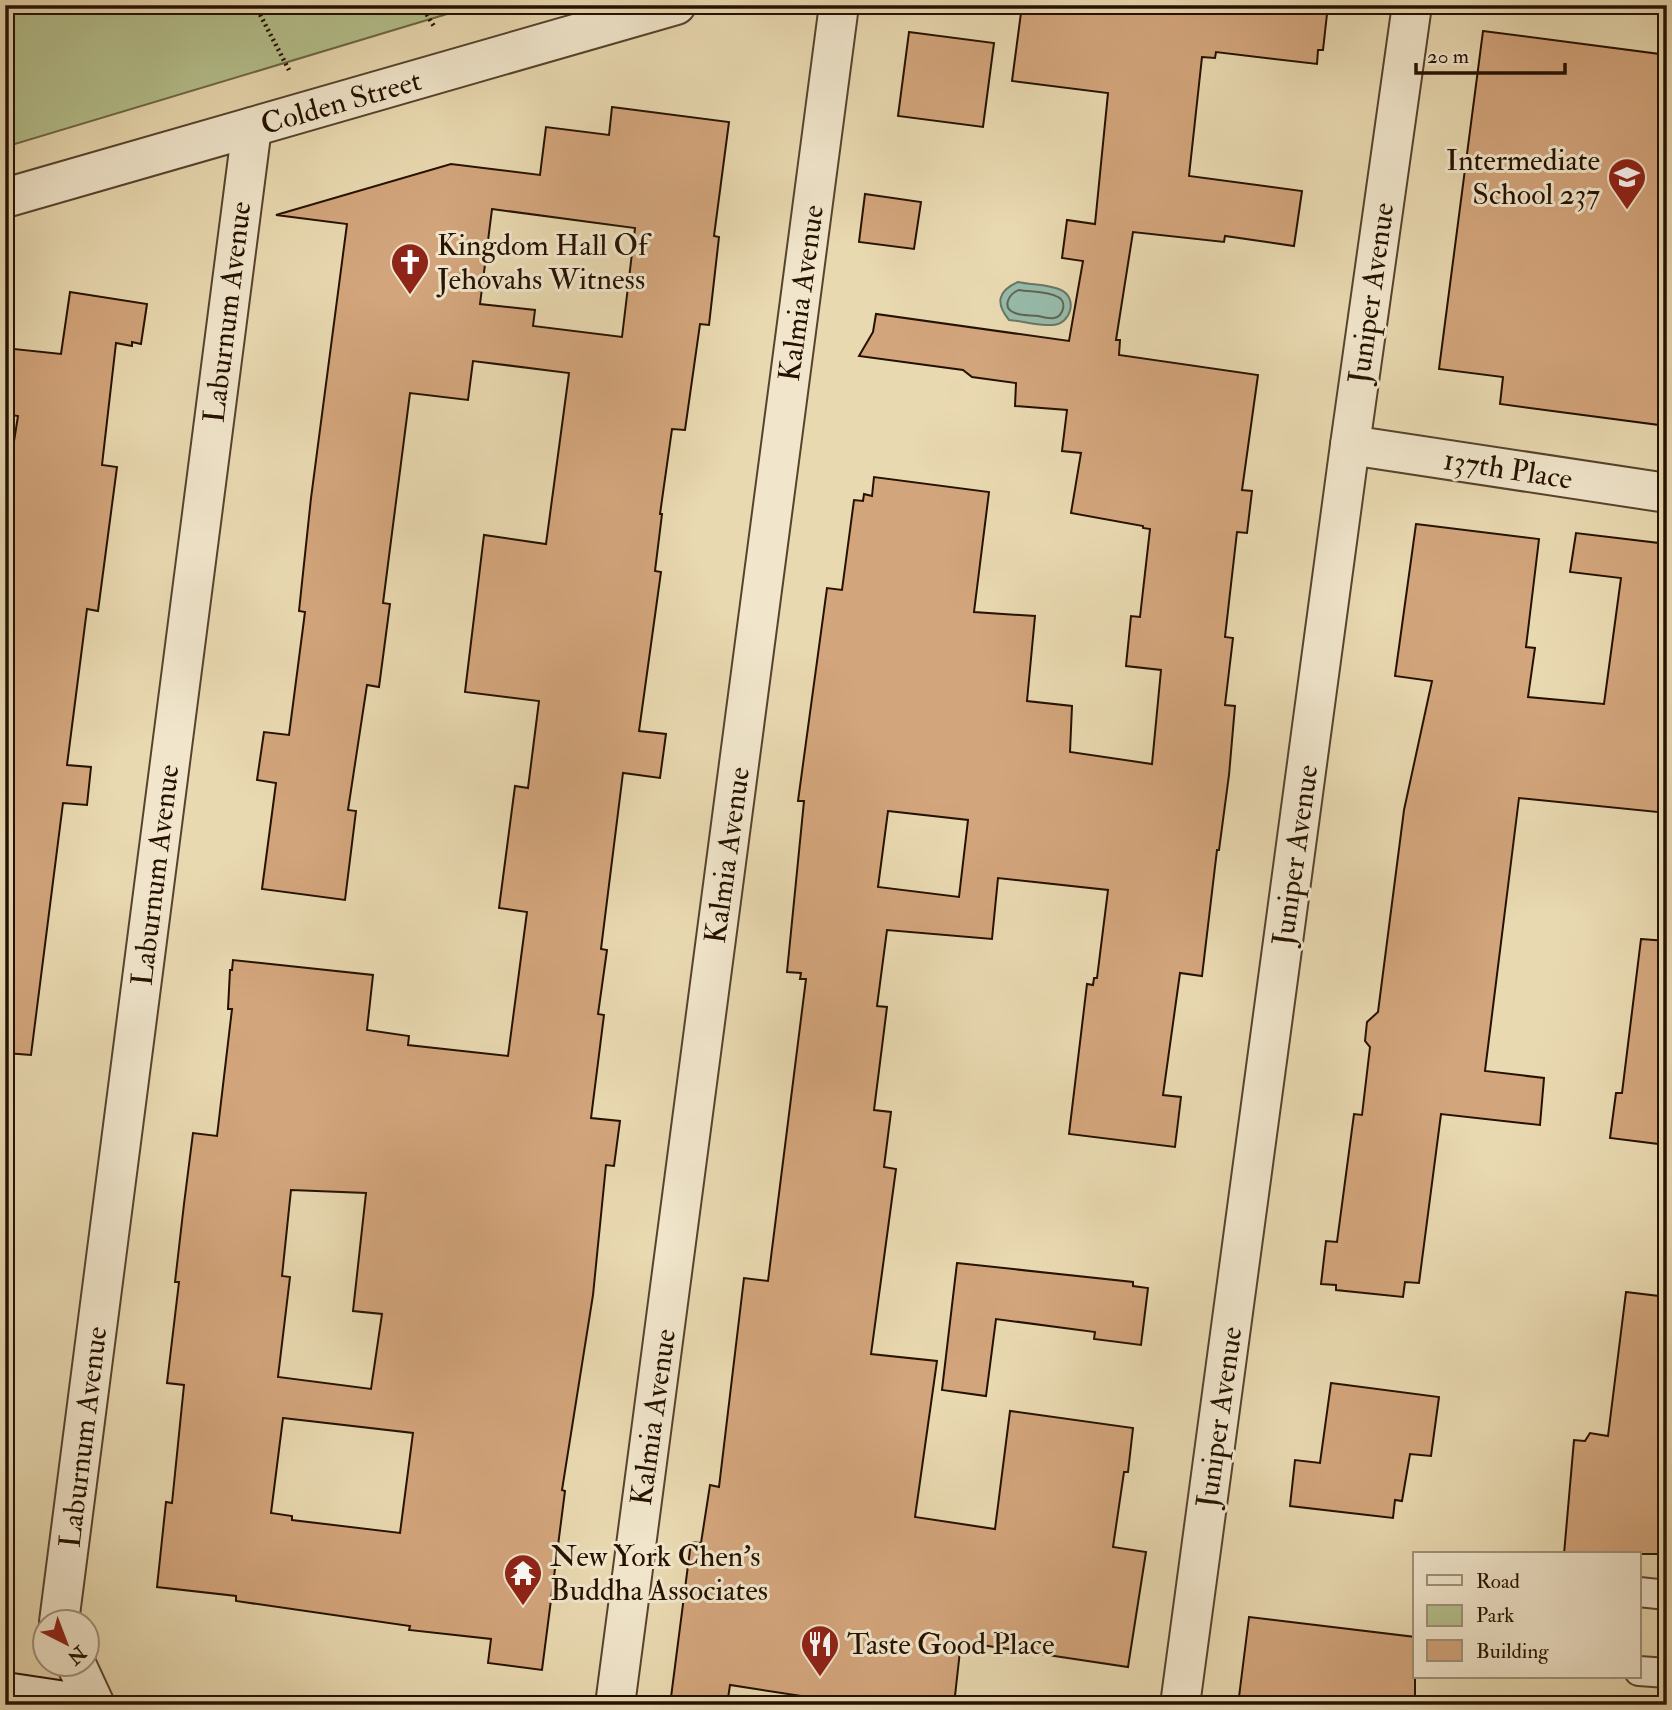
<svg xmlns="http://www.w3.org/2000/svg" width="1672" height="1710" font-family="'IM FELL Double Pica',serif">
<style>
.green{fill:#b4c08d;stroke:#6c6846;stroke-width:2}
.water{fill:#97baa9;stroke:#697665;stroke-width:2}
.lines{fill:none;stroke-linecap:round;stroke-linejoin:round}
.shore{stroke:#5e6654;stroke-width:2}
.building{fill:#d3a57c;stroke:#251100;stroke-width:2;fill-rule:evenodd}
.lane-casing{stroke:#56432c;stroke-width:32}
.street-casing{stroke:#56432c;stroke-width:42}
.secondary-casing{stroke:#251100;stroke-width:42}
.path{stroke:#251100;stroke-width:4.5;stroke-dasharray:2 3.5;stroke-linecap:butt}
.lane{stroke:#f1e6cc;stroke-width:28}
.street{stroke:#f1e6cc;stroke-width:38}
.secondary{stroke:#f1e6cc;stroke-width:38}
.labels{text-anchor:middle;stroke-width:6;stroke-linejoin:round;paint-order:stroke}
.street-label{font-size:30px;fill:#251100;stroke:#f1e6cc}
.poi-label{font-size:30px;fill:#251100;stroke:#f1e6cc;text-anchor:start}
</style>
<rect width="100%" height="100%" fill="#e9d9b1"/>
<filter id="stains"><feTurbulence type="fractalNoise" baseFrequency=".00286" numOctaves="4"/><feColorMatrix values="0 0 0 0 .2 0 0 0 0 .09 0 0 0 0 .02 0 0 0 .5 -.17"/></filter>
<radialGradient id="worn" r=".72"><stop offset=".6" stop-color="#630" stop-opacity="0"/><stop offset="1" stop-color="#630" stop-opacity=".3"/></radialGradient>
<polygon class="green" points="5,5 477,5 5,147"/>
<path class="water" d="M 1018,282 C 1031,285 1049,284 1061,290 C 1078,298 1071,324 1053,325 C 1039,326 1023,321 1009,320 C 995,303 998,291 1018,282 Z"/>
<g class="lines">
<path class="shore" d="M 1019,290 C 1030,292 1048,291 1058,297 C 1067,301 1064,316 1054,318 C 1049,319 1042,317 1038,316 C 1031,315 1022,316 1015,313 C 1001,308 1009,293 1019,290 Z"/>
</g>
<g class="building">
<path d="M 1022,5 L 1328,5 L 1323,50 L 1318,50 L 1317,64 L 1216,52 L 1215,58 L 1202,57 L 1189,176 L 1302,191 L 1294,246 L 1225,236 L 1224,242 L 1133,232 L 1116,340 L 1120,340 L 1119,355 L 1258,375 L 1242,490 L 1252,491 L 1247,533 L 1237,532 L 1225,637 L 1233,638 L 1225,705 L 1235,706 L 1229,775 L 1219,850 L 1217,850 L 1202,976 L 1180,973 L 1163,1095 L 1181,1097 L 1175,1147 L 1069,1134 L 1087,984 L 1093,985 L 1094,978 L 1097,978 L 1108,890 L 998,878 L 992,939 L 887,930 L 877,1006 L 887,1007 L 874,1110 L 891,1112 L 884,1167 L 896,1169 L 871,1354 L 937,1361 L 915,1517 L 995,1529 L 1010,1411 L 1133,1428 L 1128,1472 L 1124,1472 L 1113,1547 L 1146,1552 L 1128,1667 L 961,1642 L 954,1705 L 860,1705 L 730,1685 L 727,1705 L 670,1705 L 691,1542 L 701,1543 L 710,1485 L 719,1487 L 744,1278 L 768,1281 L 806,979 L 800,979 L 801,973 L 787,972 L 804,801 L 798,801 L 827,588 L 842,590 L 854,500 L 863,501 L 864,494 L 872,496 L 874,477 L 989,492 L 974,612 L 1035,616 L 1027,701 L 1072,706 L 1070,752 L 1152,764 L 1161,670 L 1126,666 L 1131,616 L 1140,617 L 1150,529 L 1143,528 L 1143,526 L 1071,513 L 1081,453 L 1062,451 L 1067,410 L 1015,406 L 1016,383 L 972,377 L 963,370 L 859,356 L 873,332 L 876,314 L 1069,341 L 1083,261 L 1062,258 L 1067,220 L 1095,224 L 1108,93 L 1012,81 ZM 888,811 L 968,820 L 959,897 L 878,887 Z"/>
<polygon points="1483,31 1667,55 1667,426 1500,404 1503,377 1439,369"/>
<polygon points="909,32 994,43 983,127 898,116"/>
<path d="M 612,107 L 729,122 L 714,236 L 719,237 L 709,325 L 700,324 L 685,430 L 672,429 L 660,514 L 662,514 L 655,571 L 661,572 L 639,731 L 666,734 L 660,778 L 623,773 L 601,949 L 607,950 L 598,1014 L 604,1015 L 591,1118 L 620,1121 L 614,1166 L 606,1165 L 593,1295 L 562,1490 L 565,1491 L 542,1670 L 488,1663 L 491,1639 L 409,1630 L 410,1626 L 236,1601 L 236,1596 L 157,1587 L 166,1502 L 172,1503 L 184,1385 L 167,1383 L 179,1282 L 175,1282 L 184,1204 L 193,1133 L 217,1136 L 232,1009 L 228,1009 L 230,970 L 232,970 L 233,960 L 373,975 L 367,1030 L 409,1036 L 408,1045 L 508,1056 L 527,912 L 499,908 L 515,786 L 528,788 L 539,701 L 465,692 L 484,535 L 546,544 L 569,373 L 473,361 L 468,400 L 410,393 L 383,603 L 390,604 L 379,687 L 367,685 L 348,810 L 356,811 L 345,900 L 262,889 L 276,783 L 257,780 L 264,732 L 289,735 L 305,612 L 299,611 L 311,498 L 347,224 L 276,215 L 451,164 L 540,175 L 546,127 L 609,135 ZM 492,209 L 635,228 L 622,337 L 533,326 L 535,310 L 480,304 ZM 291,1190 L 366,1193 L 353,1311 L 382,1314 L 371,1389 L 278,1377 L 290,1277 L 282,1276 ZM 283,1418 L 413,1433 L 400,1533 L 292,1520 L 292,1516 L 271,1513 Z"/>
<polygon points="865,194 921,202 914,249 859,242"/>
<polygon points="70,292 147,304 141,344 132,342 132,346 116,343 102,465 117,467 98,611 87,609 67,765 91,767 87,805 63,803 31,1055 5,1053 5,540 10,499 5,498 18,416 5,414 5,348 61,354"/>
<polygon points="1416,524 1539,539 1526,647 1535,648 1528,697 1604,704 1621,578 1570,572 1576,533 1667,544 1667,813 1519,798 1485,1071 1544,1078 1540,1125 1441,1114 1419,1283 1405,1282 1403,1297 1336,1290 1336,1285 1321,1284 1326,1241 1337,1242 1354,1114 1362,1115 1370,1047 1365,1041 1367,1022 1378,1012 1404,810 1432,681 1395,676"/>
<polygon points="1641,939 1667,941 1667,1145 1610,1138 1616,1093 1622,1093"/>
<polygon points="957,1263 1133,1282 1133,1286 1148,1288 1141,1345 1094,1339 1095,1332 996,1319 986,1396 942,1390"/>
<polygon points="1626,1292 1667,1297 1667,1554 1564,1554 1574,1440 1585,1441 1590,1433 1608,1436"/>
<polygon points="1331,1383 1439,1397 1431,1456 1410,1454 1402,1501 1395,1500 1393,1518 1290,1506 1295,1460 1320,1463"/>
<polygon points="1249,1617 1415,1637 1415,1705 1238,1705"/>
</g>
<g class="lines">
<defs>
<g id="lane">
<polyline points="1639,1592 1667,1595"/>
<polyline points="1639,1671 1667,1673"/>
</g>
<g id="street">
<polyline points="5,198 676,5"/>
<polyline points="1350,445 1667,493"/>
<polyline points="59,1622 252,127"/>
<polyline points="76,1664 95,1705"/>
<polyline points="615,1705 839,5"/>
<polyline points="1180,1705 1350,445 1412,5"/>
</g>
<polyline id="secondary" points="5,1692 92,1705"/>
</defs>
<use href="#lane" class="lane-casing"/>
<use href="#street" class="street-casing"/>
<use href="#secondary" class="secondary-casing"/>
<g class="path">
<polyline points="255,5 289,70"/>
<polyline points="421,5 435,28"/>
</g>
<use href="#lane" class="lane"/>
<use href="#street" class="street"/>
<use href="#secondary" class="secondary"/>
</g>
<defs>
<symbol id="school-pin" viewBox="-11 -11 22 30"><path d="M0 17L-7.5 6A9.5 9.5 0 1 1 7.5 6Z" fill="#8f2418" stroke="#f1e6cc"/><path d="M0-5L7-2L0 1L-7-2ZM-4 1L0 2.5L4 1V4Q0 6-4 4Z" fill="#fff"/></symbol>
<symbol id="church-pin" viewBox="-11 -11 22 30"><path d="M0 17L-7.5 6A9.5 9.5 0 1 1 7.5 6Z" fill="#8f2418" stroke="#f1e6cc"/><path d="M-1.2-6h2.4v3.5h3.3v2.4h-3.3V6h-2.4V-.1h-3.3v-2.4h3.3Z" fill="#fff"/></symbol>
<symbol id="temple-pin" viewBox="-11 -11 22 30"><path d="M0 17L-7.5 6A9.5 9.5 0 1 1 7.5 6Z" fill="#8f2418" stroke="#f1e6cc"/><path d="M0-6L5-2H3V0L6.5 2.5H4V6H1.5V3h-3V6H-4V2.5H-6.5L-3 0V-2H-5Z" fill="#fff"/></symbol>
<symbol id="restaurant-pin" viewBox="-11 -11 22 30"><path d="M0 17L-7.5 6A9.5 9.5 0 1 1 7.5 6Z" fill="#8f2418" stroke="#f1e6cc"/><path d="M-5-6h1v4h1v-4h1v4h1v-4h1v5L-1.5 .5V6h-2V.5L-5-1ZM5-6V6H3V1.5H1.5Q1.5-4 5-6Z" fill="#fff"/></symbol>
</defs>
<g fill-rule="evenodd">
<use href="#school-pin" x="1605" y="155" width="44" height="60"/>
<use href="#church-pin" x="388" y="240" width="44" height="60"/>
<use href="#temple-pin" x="501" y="1551" width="44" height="60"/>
<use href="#restaurant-pin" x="798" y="1622" width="44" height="60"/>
</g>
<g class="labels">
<g class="street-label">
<text transform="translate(341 102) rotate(-16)" y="10">Colden Street</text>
<text transform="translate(801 293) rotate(-82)" y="10">Kalmia Avenue</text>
<text transform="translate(1371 293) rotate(-82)" y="10">Juniper Avenue</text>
<text transform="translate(227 312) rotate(-83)" y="10">Laburnum Avenue</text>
<text transform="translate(1508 469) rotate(9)" y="10">137th Place</text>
<text transform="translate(727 855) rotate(-82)" y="10">Kalmia Avenue</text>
<text transform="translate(1295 855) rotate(-82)" y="10">Juniper Avenue</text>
<text transform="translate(155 875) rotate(-83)" y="10">Laburnum Avenue</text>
<text transform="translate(653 1417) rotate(-82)" y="10">Kalmia Avenue</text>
<text transform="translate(1219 1417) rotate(-82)" y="10">Juniper Avenue</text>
<text transform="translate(83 1437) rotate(-83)" y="10">Laburnum Avenue</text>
</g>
<g class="poi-label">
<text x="1600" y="170" text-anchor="end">Intermediate<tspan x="1600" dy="34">School 237</tspan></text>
<text x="437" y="255">Kingdom Hall Of<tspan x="437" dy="34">Jehovahs Witness</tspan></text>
<text x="550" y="1566">New York Chen's<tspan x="550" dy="34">Buddha Associates</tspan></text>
<text x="847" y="1654">Taste Good Place</text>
</g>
</g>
<rect width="1672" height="1710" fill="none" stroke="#e9d9b1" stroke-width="28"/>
<rect x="7" y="7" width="1658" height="1696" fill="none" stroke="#251100" stroke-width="3.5"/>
<rect x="14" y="14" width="1644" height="1682" fill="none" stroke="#251100" stroke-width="2"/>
<rect x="1413" y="1552" width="228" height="126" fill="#f1e6cc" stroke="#9f917a" stroke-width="2"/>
<rect x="1427" y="1575" width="35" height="10" fill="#f1e6cc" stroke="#9f917a" stroke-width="2"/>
<text x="1476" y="1588" font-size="21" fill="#251100">Road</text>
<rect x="1427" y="1605" width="35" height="21" fill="#b4c08d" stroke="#9f917a" stroke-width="2"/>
<text x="1476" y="1622" font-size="21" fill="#251100">Park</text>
<rect x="1427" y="1640" width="35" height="21" fill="#d3a57c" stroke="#9f917a" stroke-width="2"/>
<text x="1476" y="1658" font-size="21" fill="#251100">Building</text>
<g transform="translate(66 1643) rotate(138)"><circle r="33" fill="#f1e6cc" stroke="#9f917a" stroke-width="2"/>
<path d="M0-5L12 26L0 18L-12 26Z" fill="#8f2418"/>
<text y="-10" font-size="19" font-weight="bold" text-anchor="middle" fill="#251100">N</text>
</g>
<path d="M1416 63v10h149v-10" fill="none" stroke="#251100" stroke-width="3.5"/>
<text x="1427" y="63" font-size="21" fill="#251100" stroke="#f1e6cc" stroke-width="5" paint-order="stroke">20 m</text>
<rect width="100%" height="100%" filter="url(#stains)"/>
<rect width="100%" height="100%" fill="url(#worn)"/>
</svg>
